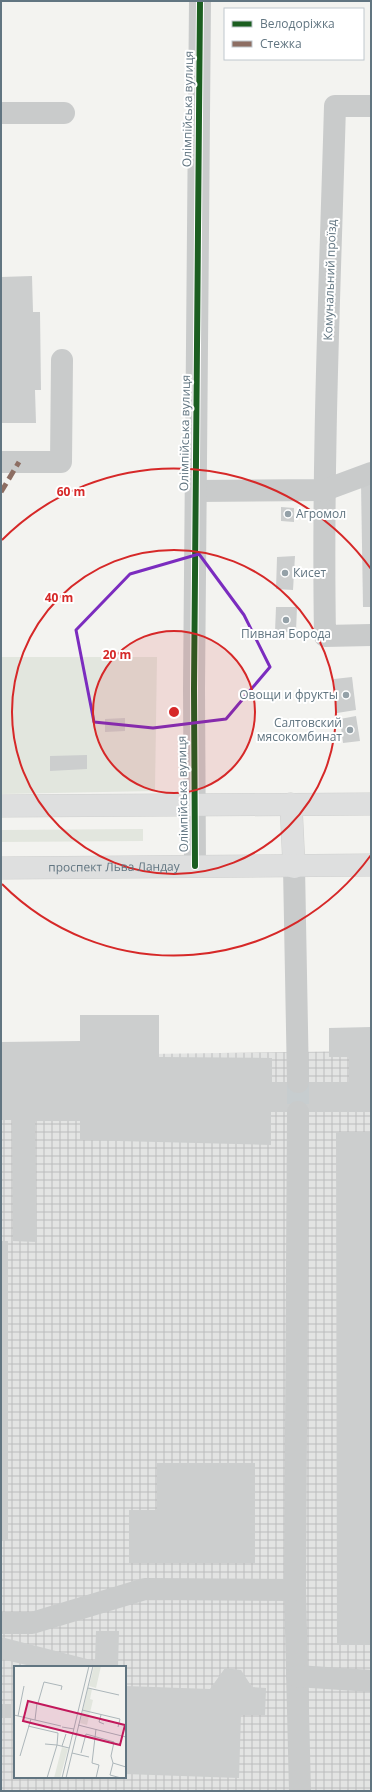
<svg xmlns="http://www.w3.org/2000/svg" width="372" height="1792" font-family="'Open Sans',sans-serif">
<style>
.industrial{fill:url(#industrial-grid);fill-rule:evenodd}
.green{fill:#e2e6de}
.building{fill:#cccece}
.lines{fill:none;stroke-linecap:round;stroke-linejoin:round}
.minor-tunnel{stroke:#c7cdcf;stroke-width:22;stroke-dasharray:22 11;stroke-linecap:butt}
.major-casing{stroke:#cfd0cf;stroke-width:23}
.minor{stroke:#c9cbcb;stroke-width:22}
.major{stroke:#dedfdf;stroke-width:22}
.quiet{stroke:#8d6e63;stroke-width:5;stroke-dasharray:10 5;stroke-linecap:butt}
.cycleway-casing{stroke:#fff;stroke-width:8}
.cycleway{stroke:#1b5e20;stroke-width:6}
.marked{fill:none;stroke:#7b2cbf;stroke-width:3;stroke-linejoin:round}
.ring{fill:none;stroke:#d62828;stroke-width:2}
.poi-dot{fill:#94a1a8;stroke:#fff;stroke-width:1.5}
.labels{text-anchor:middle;stroke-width:4;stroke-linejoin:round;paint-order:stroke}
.street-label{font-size:12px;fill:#617581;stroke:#fff}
.poi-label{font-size:12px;fill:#617581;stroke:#fff;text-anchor:start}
.inset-road{fill:none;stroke:#acb6ba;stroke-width:1}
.view{fill:#c2185b;fill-opacity:0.15;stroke:#c2185b;stroke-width:2}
.inset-edge{fill:none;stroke:#617581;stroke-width:2}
.centre{fill:#d62828;stroke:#fff;stroke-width:2}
.ring-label{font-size:12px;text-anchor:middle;font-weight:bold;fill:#d62828;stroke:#fff;stroke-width:4;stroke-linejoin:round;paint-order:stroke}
</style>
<defs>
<pattern id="industrial-grid" width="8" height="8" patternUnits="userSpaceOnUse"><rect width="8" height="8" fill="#e3e4e3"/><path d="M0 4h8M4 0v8" fill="none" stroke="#bbbdbd"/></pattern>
</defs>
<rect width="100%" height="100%" fill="#f3f3f0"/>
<path class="industrial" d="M 371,1051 L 371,1791 L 1,1791 L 1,1056 ZM 15,1667 L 125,1667 L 125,1777 L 15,1777 Z"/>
<g class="green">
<polygon points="1,657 157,657 155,791 1,794"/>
<polygon points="143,829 143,841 1,842 1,830"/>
</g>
<g class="building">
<polygon points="32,276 33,312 40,312 41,390 35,390 36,423 1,423 1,277"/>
<polygon points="361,484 371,484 371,607 363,607"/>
<polygon points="281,507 294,508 294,522 281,521"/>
<polygon points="295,556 293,590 276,589 277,557"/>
<polygon points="276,607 297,607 296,632 275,632"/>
<polygon points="352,677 356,710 337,713 334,679"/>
<polygon points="356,716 360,741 343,743 340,719"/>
<polygon points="125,718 125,731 105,732 105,719"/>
<polygon points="87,755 87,769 50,771 50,756"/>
<polygon points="80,1015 159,1015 159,1057 272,1058 272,1082 349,1082 349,1057 329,1057 329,1028 371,1027 371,1112 271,1112 271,1145 80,1140 80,1121 35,1121 37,1242 13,1241 12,1120 1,1120 1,1042 80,1041"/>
<polygon points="336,1132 371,1132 371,1645 337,1645"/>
<polygon points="1,1241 8,1241 8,1540 1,1541"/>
<polygon points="157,1463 255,1463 255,1563 129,1563 129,1510 157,1510"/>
<polygon points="96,1631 119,1631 118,1667 35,1667 1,1659 1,1637 95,1661"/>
<polygon points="225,1668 241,1670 252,1687 266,1688 265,1715 241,1715 239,1778 125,1774 125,1686 210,1689"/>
<rect x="1" y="1704" width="14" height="14"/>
</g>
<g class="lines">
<polyline class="minor-tunnel" points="298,1082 298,1112"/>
<defs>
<g id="major">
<polyline points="291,804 294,867"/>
<polyline points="1,806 371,804"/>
<path id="s1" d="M 1,868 L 371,865"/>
</g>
</defs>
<use href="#major" class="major-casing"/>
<g class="minor">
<path d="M 371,106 L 335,106 C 330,282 322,459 325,636 L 371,635"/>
<polyline points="1,113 64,113"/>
<polyline points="1,462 61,462 62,360"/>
<polyline points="196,491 325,490 371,473"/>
<polyline points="195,866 194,689 200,1"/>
<polyline points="294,867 298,1082"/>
<polyline points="295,1590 300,1791"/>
<polyline points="1,1623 32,1623 145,1589 295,1590 298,1112"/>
<polyline points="297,1676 371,1681"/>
</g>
<use href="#major" class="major"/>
<polyline class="quiet" points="1,492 19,462"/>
<defs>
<polyline id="cycleway" points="195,866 194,689 200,1"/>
</defs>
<use href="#cycleway" class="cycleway-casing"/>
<use href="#cycleway" class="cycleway"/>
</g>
<path class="marked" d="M 199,554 L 244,615 L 270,667 L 226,719 L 153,728 L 94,722 L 76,630 L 130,574 Z"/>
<circle cx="174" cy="712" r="81" fill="#d62828" fill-opacity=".12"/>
<g class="ring">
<circle cx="174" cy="712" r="81"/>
<circle cx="174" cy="712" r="162"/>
<path d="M371 855A243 243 0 0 1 2 884M2 540A243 243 0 0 1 371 569"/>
</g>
<g class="poi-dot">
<circle cx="288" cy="514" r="4"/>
<circle cx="285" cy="573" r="4"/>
<circle cx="286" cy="620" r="4"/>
<circle cx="346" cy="695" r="4"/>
<circle cx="350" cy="730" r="4"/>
</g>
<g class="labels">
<g class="street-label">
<text transform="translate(188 109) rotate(-89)" y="4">Олімпійська вулиця</text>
<text transform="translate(330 280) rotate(-88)" y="4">Комунальний проїзд</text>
<text transform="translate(185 433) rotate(-89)" y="4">Олімпійська вулиця</text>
<text transform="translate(183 794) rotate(-91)" y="4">Олімпійська вулиця</text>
<text dy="4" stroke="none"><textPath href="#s1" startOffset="113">проспект Льва Ландау</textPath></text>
</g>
<g class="poi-label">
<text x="296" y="518">Агромол</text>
<text x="293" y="577">Кисет</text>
<text x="286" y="638" text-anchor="middle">Пивная Борода</text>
<text x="338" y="699" text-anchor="end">Овощи и фрукты</text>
<text x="342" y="727" text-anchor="end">Салтовский<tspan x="342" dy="14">мясокомбинат</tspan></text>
</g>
</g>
<g transform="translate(14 1666)">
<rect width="112" height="112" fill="#f3f3f0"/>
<path d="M 80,0 L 87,0 L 82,22 L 75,20 ZM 74,22 L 78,23 L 76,33 L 79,34 L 73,59 L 66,57 Z" fill="#e2e6de"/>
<path d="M 48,81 L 54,83 L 46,112 L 40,112 Z" fill="#e2e6de"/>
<path class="inset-road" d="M 74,22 L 105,29M 23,37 L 21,54 L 47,60M 24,37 L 30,16 L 48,20 L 47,24M 68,44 L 106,53 L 104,61M 0,49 L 21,54M 87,49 L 85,56 L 90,58M 4,50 L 10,20M 64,59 L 112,71M 14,60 L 44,67 L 43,79 L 55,82M 48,61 L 60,63M 82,63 L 78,97 L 85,99 L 82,112M 31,78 L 43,79 L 33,112M 48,80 L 52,68M 58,87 L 75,91M 67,87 L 72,68 L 100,76 L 97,90 L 99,97 L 112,101M 6,90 L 17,53M 99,97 L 96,109 L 107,112M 48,112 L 75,0M 52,112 L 79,0"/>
<path class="view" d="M 14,35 L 111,59 L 106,79 L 9,55 Z"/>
<rect width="112" height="112" class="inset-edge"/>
</g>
<circle cx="174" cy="712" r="6" class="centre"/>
<g class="ring-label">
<text x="71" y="496">60 m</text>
<text x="59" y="602">40 m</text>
<text x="117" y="659">20 m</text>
</g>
<rect width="372" height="1792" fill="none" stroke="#617581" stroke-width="4"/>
<rect x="224" y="8" width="140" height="52" fill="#ffffff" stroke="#c0c8cd"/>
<rect x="232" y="21" width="20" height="6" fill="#1b5e20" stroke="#c0c8cd"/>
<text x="260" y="28" font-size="12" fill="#617581">Велодоріжка</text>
<rect x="232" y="41" width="20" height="6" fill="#8d6e63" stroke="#c0c8cd"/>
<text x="260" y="48" font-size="12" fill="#617581">Стежка</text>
</svg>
